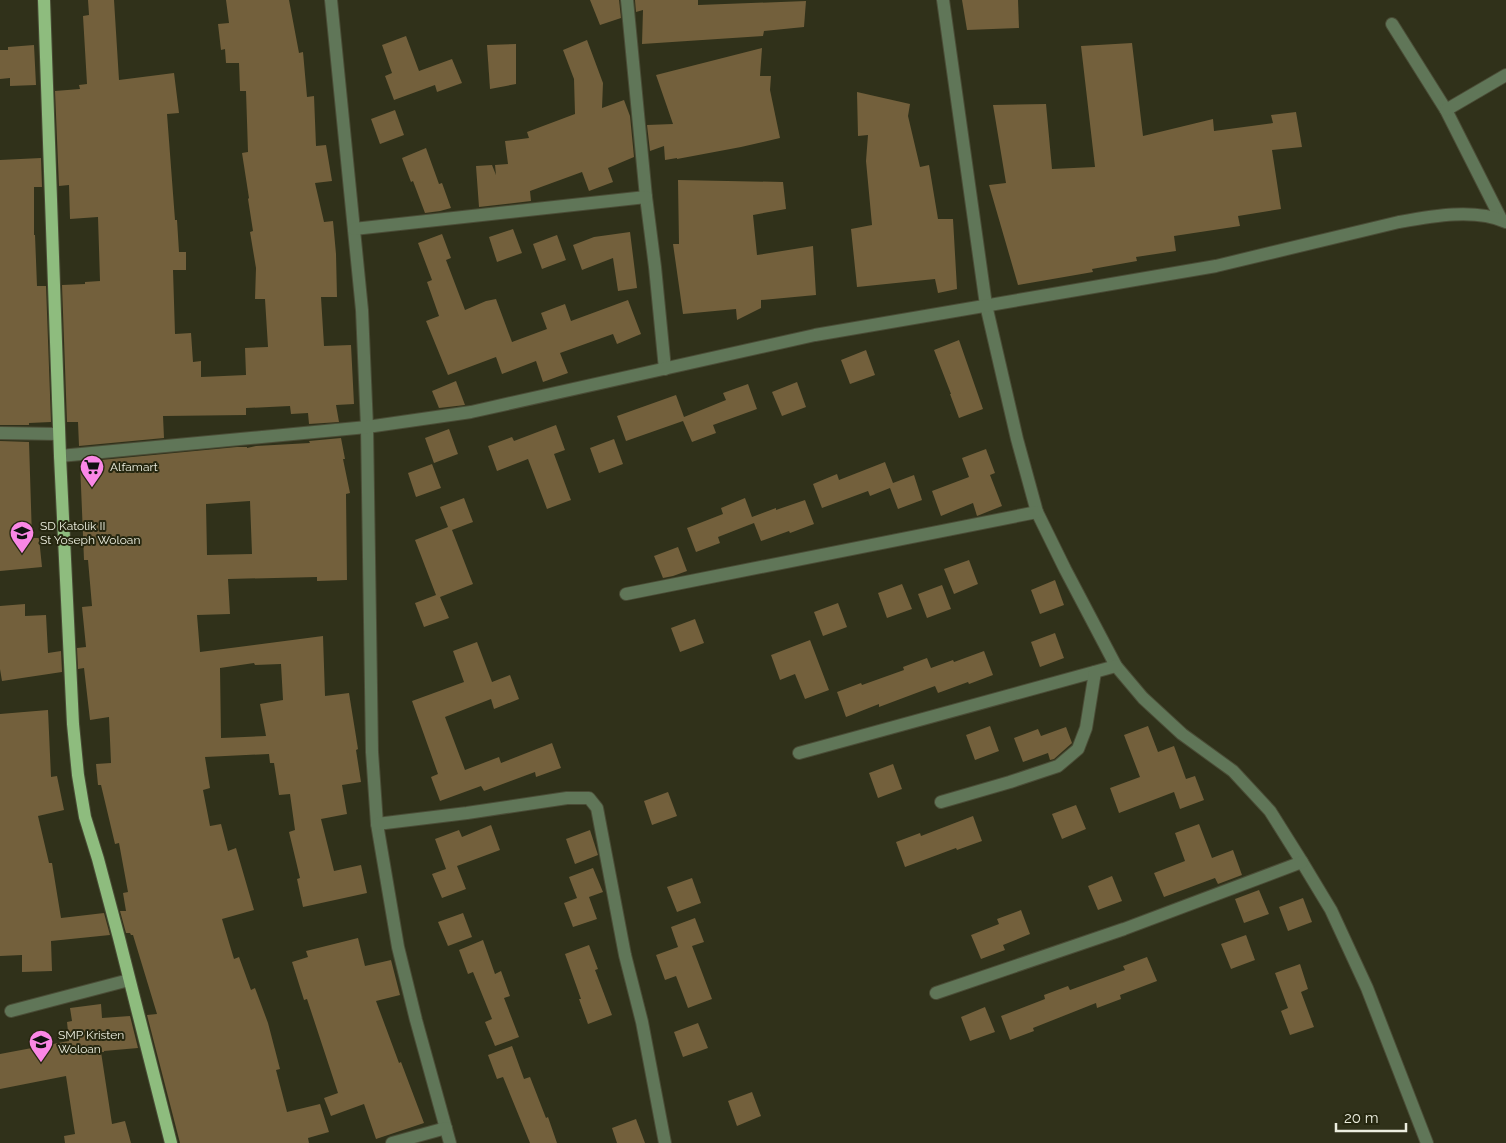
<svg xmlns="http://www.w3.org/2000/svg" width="1506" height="1143" font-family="Raleway,sans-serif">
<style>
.building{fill:#73603c;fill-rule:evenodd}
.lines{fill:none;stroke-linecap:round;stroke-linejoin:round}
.minor-casing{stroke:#4a4c36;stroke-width:14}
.major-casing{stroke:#4a4c36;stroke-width:14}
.minor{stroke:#607658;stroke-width:12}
.major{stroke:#8ebc7e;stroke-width:12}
.labels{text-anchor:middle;stroke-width:4;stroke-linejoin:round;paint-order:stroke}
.poi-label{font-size:12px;fill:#edefe0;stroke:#262710;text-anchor:start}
</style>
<rect width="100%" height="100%" fill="#30311a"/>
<g class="building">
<polygon points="88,0 114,0 119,80 174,73 179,113 167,114 175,220 177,220 179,252 186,252 186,270 173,270 175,334 191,333 193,362 201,361 201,377 246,375 245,348 268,347 265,299 255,299 256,268 250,232 253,231 248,199 249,198 242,153 248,152 246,91 240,91 239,63 226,63 225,49 221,50 218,24 229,23 226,0 289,0 299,53 303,52 307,97 314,96 316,146 326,145 332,181 315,183 324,222 333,221 336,254 337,297 321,297 324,346 351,345 354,404 336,405 339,422 309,424 308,413 291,414 290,406 246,408 246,415 163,416 164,438 79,446 78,422 67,422 62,285 85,284 85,282 100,281 98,217 70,219 69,185 59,186 55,91 80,89 79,85 87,84 83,16 89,15"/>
<polygon points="590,0 619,0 621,18 600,25"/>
<polygon points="635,0 698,0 698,5 806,1 804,27 764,31 763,36 642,44 643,10 636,12"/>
<polygon points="962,0 1018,0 1019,28 967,30"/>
<polygon points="406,36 419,71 452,59 462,83 437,92 435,85 394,100 385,76 392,73 382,45"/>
<polygon points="587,40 603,83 602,108 624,100 630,116 634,157 608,168 613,182 589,191 582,172 530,191 531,201 479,207 476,166 492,165 496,175 495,165 508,164 505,141 529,138 527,132 575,114 574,79 563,50"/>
<polygon points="1132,43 1143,136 1213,119 1214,131 1273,123 1271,115 1296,112 1302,147 1272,150 1281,209 1238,216 1240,226 1174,236 1176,251 1136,257 1137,261 1092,269 1093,272 1018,285 989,185 1006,183 993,105 1046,104 1052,169 1095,167 1081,46"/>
<polygon points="516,44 516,84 490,89 487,45"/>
<polygon points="34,45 36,85 10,86 10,78 0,79 0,50 8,50 8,47"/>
<polygon points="762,48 760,76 771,76 770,90 780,138 741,147 677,159 677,158 665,160 664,146 650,151 647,125 673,124 656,75"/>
<polygon points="857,92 910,104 908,116 920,167 929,165 938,219 953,219 957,289 938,293 935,279 857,287 851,229 872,225 866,161 868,135 858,136"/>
<polygon points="395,110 404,135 380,144 371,119"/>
<polygon points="426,148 439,184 442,183 451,208 440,211 425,213 413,181 411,182 402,158"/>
<polygon points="41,158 42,187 34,187 34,235 35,235 37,286 46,286 51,422 29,423 29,425 0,425 0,160"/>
<polygon points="678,180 783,182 786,209 753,215 757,255 813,246 816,295 761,300 761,308 737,320 736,309 683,314 673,244 679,244"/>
<polygon points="513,229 522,253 497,262 489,237"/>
<polygon points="630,232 637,288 618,291 613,258 582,270 573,245 594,237"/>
<polygon points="442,234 451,258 446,260 465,310 486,301 496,299 512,342 547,329 541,313 565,304 571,321 628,300 641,334 617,344 613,334 560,353 568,373 543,382 536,361 502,374 496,357 448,375 426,321 439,316 427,282 432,280 418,243"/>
<polygon points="557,235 566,260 542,269 533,244"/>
<polygon points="959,340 983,409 959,418 950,394 951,394 934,350"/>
<polygon points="866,350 875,375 850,384 841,360"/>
<polygon points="456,381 465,405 439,408 432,391"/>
<polygon points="797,382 806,407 782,416 772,392"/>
<polygon points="748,384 757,409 713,425 716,433 692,442 683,421 626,441 617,416 676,395 684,417 726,400 723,393"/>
<polygon points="556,425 565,450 554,454 571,500 547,509 528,459 497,471 488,446 512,437 514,441"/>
<polygon points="449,429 458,454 434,463 425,438"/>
<path d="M 341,438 L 345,459 L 343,459 L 350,493 L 346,494 L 347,580 L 317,581 L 317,577 L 228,579 L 230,614 L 197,615 L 200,652 L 323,636 L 325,696 L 349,693 L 358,749 L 356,750 L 361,782 L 342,785 L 347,814 L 321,819 L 334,871 L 361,865 L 367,893 L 303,907 L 297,879 L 300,878 L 289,832 L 295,830 L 290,794 L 279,795 L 274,763 L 270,763 L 269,754 L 205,757 L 210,788 L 203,790 L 210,826 L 221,824 L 228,851 L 236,848 L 254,910 L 222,919 L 234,959 L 239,957 L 251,990 L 255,988 L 268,1023 L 280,1069 L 276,1070 L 287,1112 L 320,1104 L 329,1132 L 308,1138 L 309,1143 L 180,1143 L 147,1015 L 157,1014 L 133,935 L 131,935 L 130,933 L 126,933 L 120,911 L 126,911 L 123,893 L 128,892 L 119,843 L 115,844 L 101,785 L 98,785 L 96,764 L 111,763 L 109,717 L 90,720 L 84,668 L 78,669 L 77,648 L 86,647 L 82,607 L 92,606 L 88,560 L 84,560 L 80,462 L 237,447 L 247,447 L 247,448 L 256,446 L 310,443 L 309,441 ZM 250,501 L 252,554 L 207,555 L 206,504 ZM 254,663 L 255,665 L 281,664 L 283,700 L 260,704 L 266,736 L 221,738 L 220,668 Z"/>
<polygon points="614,439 623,464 599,473 590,448"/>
<polygon points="0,441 29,442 32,538 39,538 42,567 0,571"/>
<polygon points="986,449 995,473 990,475 1002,506 977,516 973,503 941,516 932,491 969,477 962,458"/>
<polygon points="885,462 893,483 914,475 922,500 898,509 890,488 870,496 868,491 822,508 813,484 837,474 839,480"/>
<polygon points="432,464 441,488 416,497 408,473"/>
<polygon points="464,498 473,522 452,530 473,584 440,597 449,618 424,627 415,603 436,595 415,540 448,527 440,507"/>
<polygon points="745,498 752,517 776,508 776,510 805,500 814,524 790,533 789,531 761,541 754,523 718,537 720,543 696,552 687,528 723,514 721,508"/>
<polygon points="678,547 687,571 673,576 663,578 654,556"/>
<polygon points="969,560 978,584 954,594 944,569"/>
<polygon points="1055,580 1064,605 1040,614 1031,590"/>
<polygon points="902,584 912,609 887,618 878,593"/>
<polygon points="942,585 951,609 927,618 918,594"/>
<polygon points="838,603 847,627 823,636 814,612"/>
<polygon points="25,604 25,616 46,615 48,653 61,651 62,672 2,681 0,669 0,606"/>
<polygon points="695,619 704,643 680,652 671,628"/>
<polygon points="1055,633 1064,658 1040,667 1031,642"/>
<polygon points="810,640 829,690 805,699 795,674 780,680 771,655"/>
<polygon points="477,642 492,682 510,675 519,699 494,709 491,699 445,717 465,770 499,757 501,763 552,743 561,768 536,777 535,772 484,791 481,786 440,801 431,777 438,774 412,701 464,682 453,651"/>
<polygon points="984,651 993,675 969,684 968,682 938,693 935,686 879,707 879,704 846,717 837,692 861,683 862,685 904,670 903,667 927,658 931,668 953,660 954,662"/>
<polygon points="48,710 51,777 57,776 64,810 38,816 49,863 52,863 61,918 104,913 110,935 51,941 52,971 22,972 22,955 0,956 0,714"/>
<polygon points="990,726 999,751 975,760 966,735"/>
<polygon points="1148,726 1158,752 1174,746 1186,779 1195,776 1204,800 1180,809 1174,792 1119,813 1110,788 1140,777 1124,735"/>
<polygon points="1066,727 1072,743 1054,759 1050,760 1048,753 1023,762 1014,738 1038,729 1041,736"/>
<polygon points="893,764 902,789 878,798 869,773"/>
<polygon points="668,792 677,816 652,825 644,801"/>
<polygon points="1076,805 1086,829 1062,839 1052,814"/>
<polygon points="973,816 982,841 957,850 956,848 905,867 896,842 920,833 921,836"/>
<polygon points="1199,824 1212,858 1233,850 1242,875 1218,884 1215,878 1164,897 1154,873 1185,861 1175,833"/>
<polygon points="491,825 500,850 457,866 466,889 442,898 432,874 446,869 435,839 459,830 462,837"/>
<polygon points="590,830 598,855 575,864 566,839"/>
<polygon points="593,868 603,892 589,897 597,919 573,927 564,903 577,898 569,877"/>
<polygon points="1112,876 1122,901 1098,910 1088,886"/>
<polygon points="692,878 701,903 677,912 667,887"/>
<polygon points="1259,890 1269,914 1244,923 1235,899"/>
<polygon points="1303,898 1312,922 1288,931 1279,907"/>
<polygon points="1021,910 1030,934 1003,945 1005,950 981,959 971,935 999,924 997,919"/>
<polygon points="463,913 472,937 448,946 438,922"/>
<polygon points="695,918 704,942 692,946 712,999 688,1008 676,976 665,980 656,955 678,947 671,927"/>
<polygon points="1246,935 1255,960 1231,969 1221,944"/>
<polygon points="358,938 365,966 391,960 400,995 376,1001 399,1063 401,1062 424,1123 376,1139 364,1104 331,1116 324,1098 338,1093 307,999 304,1000 292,962 308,957 306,951"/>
<polygon points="483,940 495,974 501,971 510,996 504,998 519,1037 495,1046 485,1022 492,1019 473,972 468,974 459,950"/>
<polygon points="589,945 598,969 595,970 612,1015 588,1024 579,999 581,999 565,954"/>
<polygon points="1147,957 1157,981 1120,995 1121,999 1097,1008 1096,1003 1033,1028 1034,1031 1010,1040 1001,1016 1045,999 1044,995 1068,986 1070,990 1125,970 1123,966"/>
<polygon points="1300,964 1308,989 1301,992 1314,1027 1290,1035 1281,1011 1288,1008 1275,973"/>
<polygon points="101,1004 102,1018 130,1016 138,1048 104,1051 104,1052 101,1052 112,1124 125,1121 131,1143 65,1143 64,1136 75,1134 66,1076 0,1089 0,1054 69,1041 67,1022 72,1021 70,1008"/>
<polygon points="985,1007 995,1032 970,1041 961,1017"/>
<polygon points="698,1023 708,1048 683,1057 674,1032"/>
<polygon points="512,1046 524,1079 530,1077 546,1118 548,1117 557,1143 530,1143 503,1077 497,1079 488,1055"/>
<polygon points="752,1092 761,1116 737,1126 728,1101"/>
<polygon points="636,1119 645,1143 617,1143 612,1128"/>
</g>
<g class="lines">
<defs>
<g id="minor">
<polyline points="331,0 362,310 367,427 372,752 377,824 398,947 416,1020 450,1143"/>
<polyline points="627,0 646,197 655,267 665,369"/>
<polyline points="943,0 986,305 1017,439 1037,512 1065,569 1116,666 1143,698 1182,734 1233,771 1270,811 1302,862 1331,910 1367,988 1427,1143"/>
<polyline points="1392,24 1446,110 1501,219"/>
<polyline points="1446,110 1506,75"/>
<polyline points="354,229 646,197"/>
<polyline points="0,433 59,434"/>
<path d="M 60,456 L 367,427 L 471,412 L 815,335 L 1216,266 L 1399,222 C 1432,216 1475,208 1506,222"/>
<polyline points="626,594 1037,512"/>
<polyline points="799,753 1116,666"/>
<polyline points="941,802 1010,782 1058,766 1078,749 1086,728 1095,672"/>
<polyline points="377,824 467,813 567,798 589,798 597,808 625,955 642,1022 665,1143"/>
<polyline points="936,993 1124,929 1302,862"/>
<polyline points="11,1011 129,980"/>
<polyline points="392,1143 446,1128"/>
</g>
<polyline id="major" points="44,0 60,456 73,724 78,775 85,817 98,859 119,938 171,1143"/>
</defs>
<use href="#minor" class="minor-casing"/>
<use href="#major" class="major-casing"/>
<use href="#minor" class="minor"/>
<use href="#major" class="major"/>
</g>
<defs>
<symbol id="supermarket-pin" viewBox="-11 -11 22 30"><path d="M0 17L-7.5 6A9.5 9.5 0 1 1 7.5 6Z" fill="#fa87e6" stroke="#262710"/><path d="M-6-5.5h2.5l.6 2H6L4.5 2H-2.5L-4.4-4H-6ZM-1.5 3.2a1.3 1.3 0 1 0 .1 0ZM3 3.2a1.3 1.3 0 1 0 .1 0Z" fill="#111"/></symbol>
<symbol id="school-pin" viewBox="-11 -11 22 30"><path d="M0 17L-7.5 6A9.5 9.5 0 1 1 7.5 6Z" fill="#fa87e6" stroke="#262710"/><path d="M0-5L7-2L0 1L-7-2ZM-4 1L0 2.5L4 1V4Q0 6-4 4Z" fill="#111"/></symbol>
</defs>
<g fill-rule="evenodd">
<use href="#supermarket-pin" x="78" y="453" width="28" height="38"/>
<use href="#school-pin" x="8" y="519" width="28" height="38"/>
<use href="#school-pin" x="27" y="1028" width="28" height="38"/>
</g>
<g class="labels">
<g class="poi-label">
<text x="110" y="471">Alfamart</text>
<text x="40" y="530">SD Katolik II<tspan x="40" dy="14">St Yoseph Woloan</tspan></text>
<text x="58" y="1039">SMP Kristen<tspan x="58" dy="14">Woloan</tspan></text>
</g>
</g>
<path d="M1336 1123v8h70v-8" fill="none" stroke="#edefe0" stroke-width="2.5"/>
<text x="1344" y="1123" font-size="15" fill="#edefe0" stroke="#262710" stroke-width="4" paint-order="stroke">20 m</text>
</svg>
